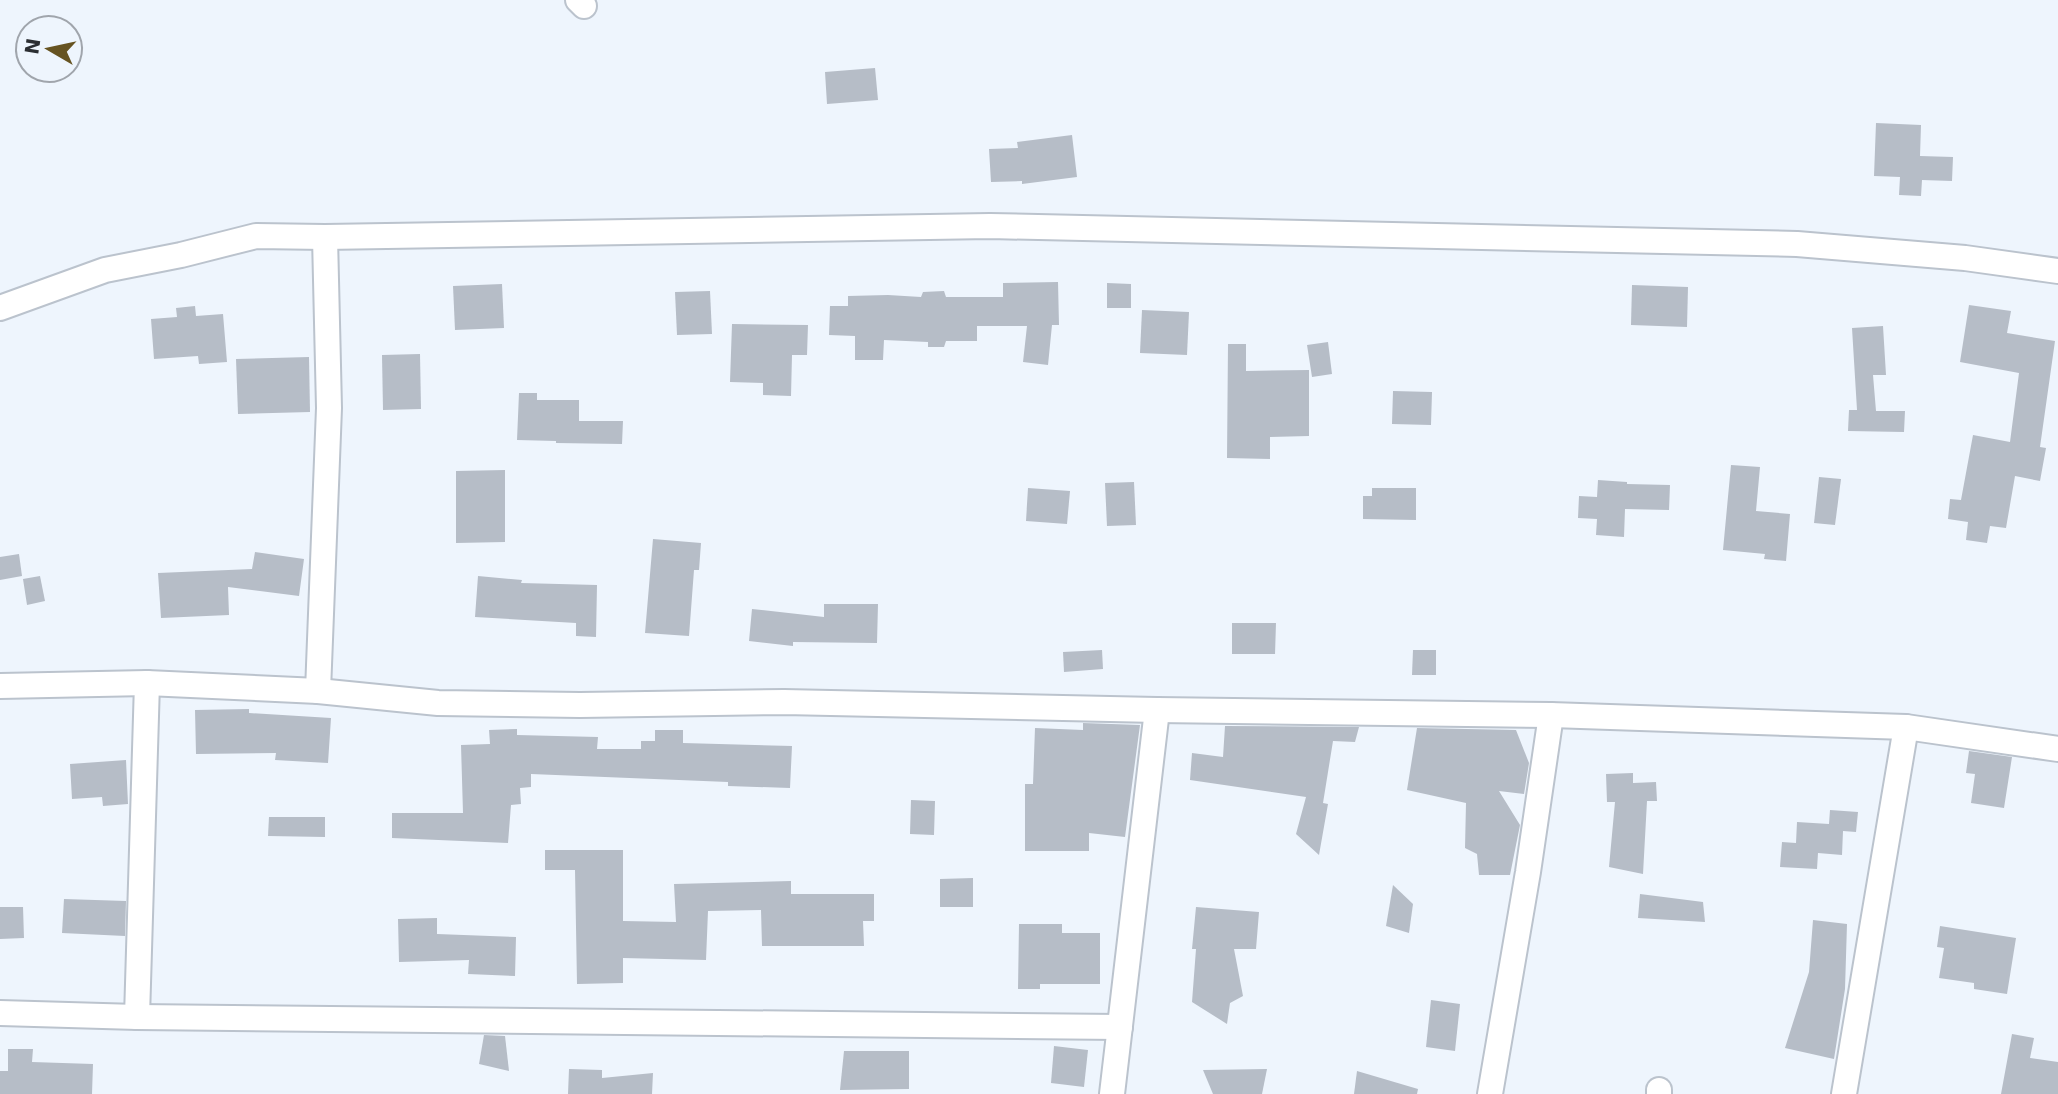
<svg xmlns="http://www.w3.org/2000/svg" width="2058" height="1094" font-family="'DejaVu Sans',sans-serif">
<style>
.building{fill:#b6bdc7}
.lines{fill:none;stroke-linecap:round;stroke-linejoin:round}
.street-casing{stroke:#bbc3cd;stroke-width:28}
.street{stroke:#fff;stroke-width:24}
</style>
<rect width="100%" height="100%" fill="#eef5fd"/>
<g class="building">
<polygon points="875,68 878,100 827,104 825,72"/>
<polygon points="1876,123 1921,125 1920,156 1953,157 1952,181 1922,180 1921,196 1899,195 1900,177 1874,176"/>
<polygon points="1072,135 1077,177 1022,184 1022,181 991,182 989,149 1018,148 1017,142"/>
<polygon points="1058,282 1059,325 1052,325 1048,365 1023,362 1027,326 977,326 977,341 946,341 944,347 928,347 928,342 884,340 883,360 855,360 855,336 829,335 830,306 848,306 848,296 888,295 921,297 923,292 944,291 946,297 1003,297 1003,283"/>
<polygon points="1107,283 1131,284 1131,308 1107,308"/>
<polygon points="502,284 504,328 455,330 453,286"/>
<polygon points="1632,285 1688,287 1687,327 1631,325"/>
<polygon points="710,291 712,334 677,335 675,292"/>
<polygon points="1969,305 2011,311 2007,333 2055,341 2040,447 2046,448 2040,481 2015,476 2006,528 1990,526 1987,543 1966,540 1968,522 1948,519 1950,499 1961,500 1973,435 2010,442 2019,373 1960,362"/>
<polygon points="195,306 196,316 223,314 227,362 199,364 198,356 154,359 151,319 177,317 176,308"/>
<polygon points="1142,310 1189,312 1187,355 1140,353"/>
<polygon points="732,324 808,325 807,355 792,355 791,396 763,395 763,383 730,382"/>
<polygon points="1883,326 1886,375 1873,375 1876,411 1905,411 1904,432 1848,431 1849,410 1857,410 1852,328"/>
<polygon points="1328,342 1332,374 1312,377 1307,345"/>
<polygon points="1228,344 1246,344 1246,371 1309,370 1309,436 1270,437 1270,459 1227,458"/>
<polygon points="420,354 421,409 383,410 382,355"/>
<polygon points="309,357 310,412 238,414 236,359"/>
<polygon points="1393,391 1432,392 1431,425 1392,424"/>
<polygon points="519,393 537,393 537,400 579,400 579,421 623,421 622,444 556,443 556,441 517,440"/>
<polygon points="1731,465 1760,467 1756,511 1790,514 1786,561 1764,559 1765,554 1723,550"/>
<polygon points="505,470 505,542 456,543 456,471"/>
<polygon points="1819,477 1841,479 1835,525 1814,523"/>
<polygon points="1598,480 1627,482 1627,484 1670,485 1669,510 1625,509 1624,537 1596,535 1597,519 1578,518 1579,496 1597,497"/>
<polygon points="1134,482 1136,525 1107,526 1105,483"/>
<polygon points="1028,488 1070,491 1067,524 1026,521"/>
<polygon points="1372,488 1416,488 1416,520 1363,519 1363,496 1372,496"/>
<polygon points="653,539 701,543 699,570 694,570 689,636 645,633"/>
<polygon points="255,552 304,559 299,596 228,587 229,615 161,618 158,573 252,569"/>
<polygon points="19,554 22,576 0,580 0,557"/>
<polygon points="40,576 45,601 27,605 23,579"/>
<polygon points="478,576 522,580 521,583 597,585 596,637 576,636 576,623 475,617"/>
<polygon points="824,604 878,604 877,643 793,642 793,646 749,641 752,609 824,617"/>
<polygon points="1232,623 1276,623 1275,654 1232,654"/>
<polygon points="1102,650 1103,669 1064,672 1063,652"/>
<polygon points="1413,650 1436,650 1436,675 1412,675"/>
<polygon points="249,709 249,713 331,718 328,763 275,760 276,753 196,754 195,710"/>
<polygon points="1083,723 1140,725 1125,837 1089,833 1089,851 1025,851 1025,784 1033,784 1035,728 1083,730"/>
<polygon points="1225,726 1359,727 1355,742 1333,741 1323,803 1328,804 1319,855 1296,834 1306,797 1190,780 1192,753 1223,757"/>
<polygon points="1417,728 1516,730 1529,763 1524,794 1499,791 1520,825 1510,875 1479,875 1477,854 1465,848 1466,803 1407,790"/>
<polygon points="517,729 517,735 598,737 597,749 641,749 641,741 655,741 655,730 683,730 683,743 792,746 790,788 728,786 728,782 531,774 531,787 520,788 521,804 511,805 508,843 392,838 392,813 463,813 461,745 490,744 489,730"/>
<polygon points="1969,751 2012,757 2004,808 1971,803 1975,774 1966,773"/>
<polygon points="126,760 128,804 103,806 102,797 72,799 70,764"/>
<polygon points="1633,773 1633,783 1656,782 1657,801 1647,801 1643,874 1609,867 1615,802 1607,802 1606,774"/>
<polygon points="911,800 935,801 934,835 910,834"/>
<polygon points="1830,810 1858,812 1856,832 1843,831 1842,855 1818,853 1817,869 1780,867 1782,842 1796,843 1797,822 1829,824"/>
<polygon points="269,817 325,817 325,837 268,836"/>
<polygon points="545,850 623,850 623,921 676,922 674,884 791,881 791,894 874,894 874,921 863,921 864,946 762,946 761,910 708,911 706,960 623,958 623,983 577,984 575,870 545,870"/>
<polygon points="973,878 973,907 940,907 940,879"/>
<polygon points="1393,885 1413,904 1409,933 1386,926"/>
<polygon points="1640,894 1703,902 1705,922 1638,918"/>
<polygon points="64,899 126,901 125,936 62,933"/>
<polygon points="0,907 23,907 24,938 0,939"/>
<polygon points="1196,907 1259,912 1256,949 1234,949 1243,996 1230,1003 1227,1024 1192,1002 1196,949 1192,949"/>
<polygon points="437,918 437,934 516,937 515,976 468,974 469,960 399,962 398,919"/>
<polygon points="1813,920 1847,924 1845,989 1834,1059 1785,1048 1809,972"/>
<polygon points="1019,924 1062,924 1062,933 1100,933 1100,984 1040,984 1040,989 1018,989"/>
<polygon points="1940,926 2016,938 2007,994 1974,989 1974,983 1939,978 1944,948 1937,947"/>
<polygon points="1431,1000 1460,1004 1455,1051 1426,1047"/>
<polygon points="2012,1034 2034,1038 2030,1058 2058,1062 2058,1094 2001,1094"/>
<polygon points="484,1035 505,1036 509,1071 479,1064"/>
<polygon points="1054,1046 1088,1050 1084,1087 1051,1083"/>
<polygon points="8,1049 33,1049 32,1062 93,1064 92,1094 0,1094 0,1071 8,1071"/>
<polygon points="844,1051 909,1051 909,1089 840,1090"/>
<polygon points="569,1069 602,1070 602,1078 653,1073 652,1094 568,1094"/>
<polygon points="1267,1069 1262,1094 1213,1094 1203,1070"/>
<polygon points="1357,1071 1418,1089 1417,1094 1354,1094"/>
</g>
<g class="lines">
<defs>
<g id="street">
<polyline points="578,0 584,6"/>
<polyline points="0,308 105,270 181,255 256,236 325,237 990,226 1797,244 1965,258 2058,271"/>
<polyline points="0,686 147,683 318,691 438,703 580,705 784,702 1157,710 1551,715 1906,727 2058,749"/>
<polyline points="318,691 329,408 325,237"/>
<polyline points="0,1013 137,1017 1120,1027"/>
<polyline points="137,1017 147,683"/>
<polyline points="1112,1094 1157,710"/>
<polyline points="1490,1094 1528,872 1551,715"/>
<polyline points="1659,1094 1659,1090"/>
<polyline points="1844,1094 1906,727"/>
</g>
</defs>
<use href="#street" class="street-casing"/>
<use href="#street" class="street"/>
</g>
<g transform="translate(49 49) rotate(279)"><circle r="33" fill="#eef5fd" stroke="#a0a5ac" stroke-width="2"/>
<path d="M0-5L12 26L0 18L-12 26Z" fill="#665321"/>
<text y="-10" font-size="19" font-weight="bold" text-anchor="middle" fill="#2b2e32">N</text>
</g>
</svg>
